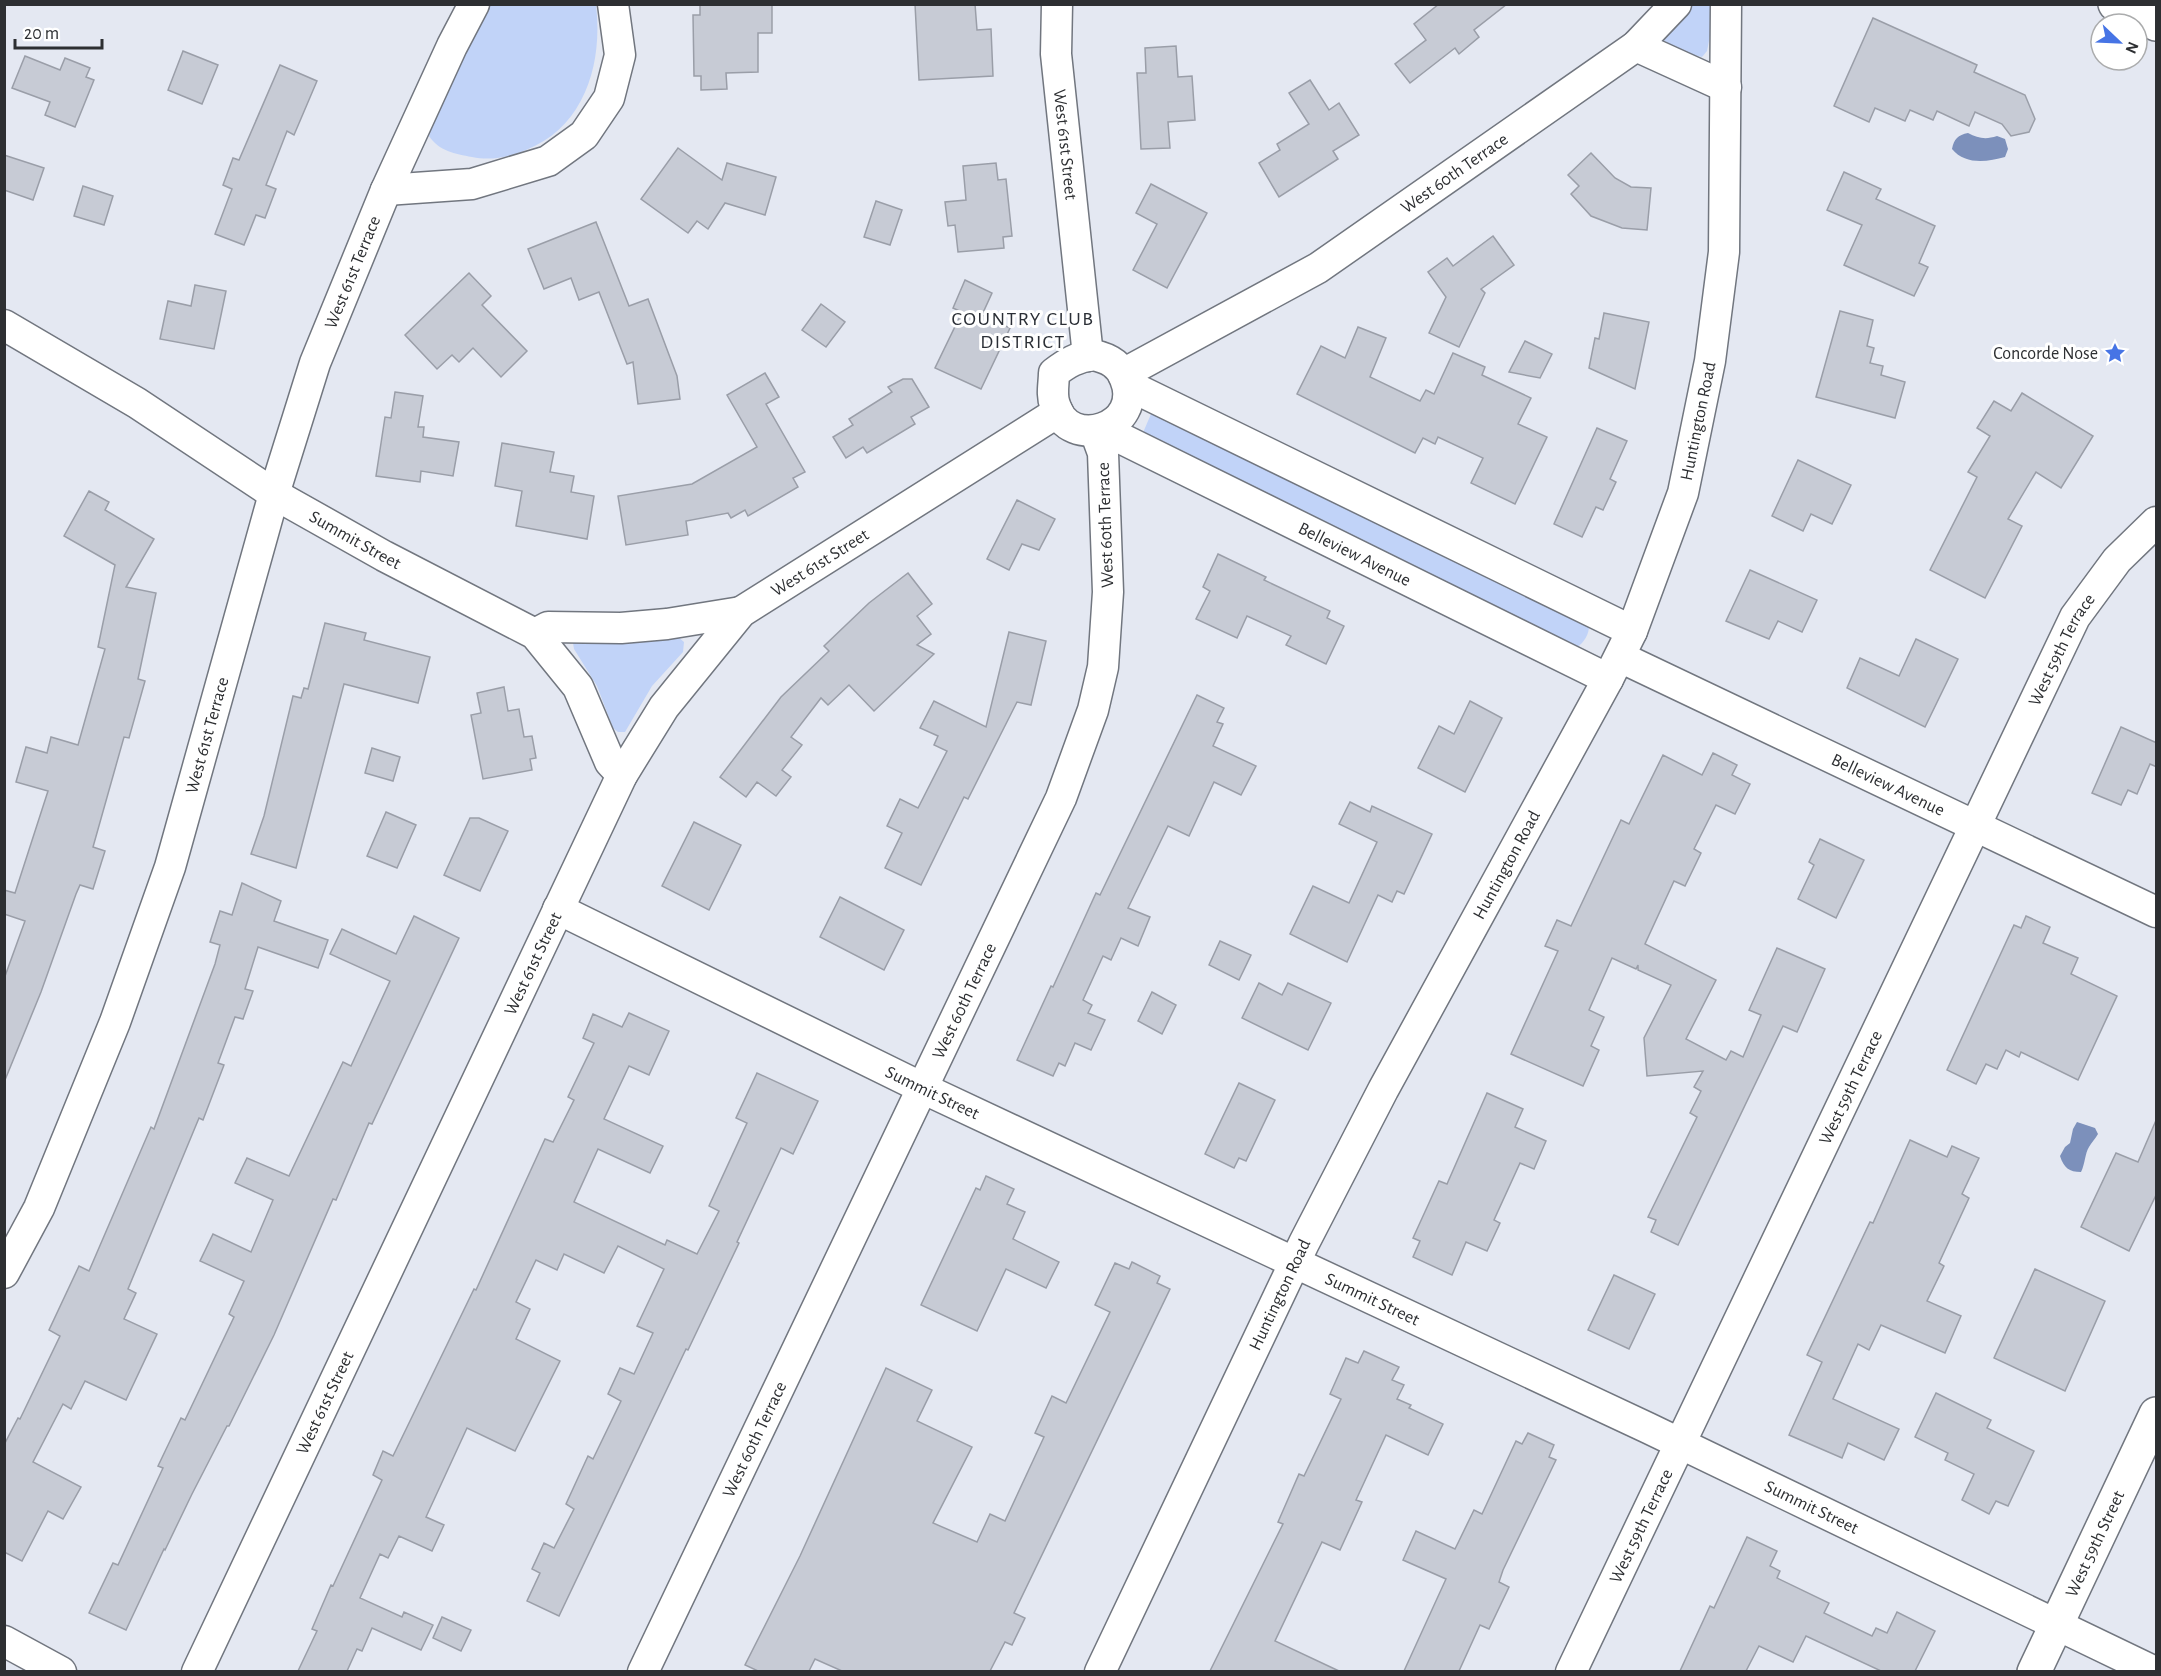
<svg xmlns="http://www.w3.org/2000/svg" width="2161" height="1676" font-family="'Alegreya Sans',sans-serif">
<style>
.green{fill:#c1d3f8}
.water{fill:#7c90bb}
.building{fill:#c7cbd5;stroke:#9a9ea8;stroke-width:1.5}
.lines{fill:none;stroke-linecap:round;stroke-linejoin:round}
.street-casing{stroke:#71767f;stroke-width:33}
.secondary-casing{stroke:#71767f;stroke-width:36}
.primary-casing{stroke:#71767f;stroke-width:36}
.street{stroke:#fff;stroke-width:30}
.secondary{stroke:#fff;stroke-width:33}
.primary{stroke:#fff;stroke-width:33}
.labels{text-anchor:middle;stroke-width:6;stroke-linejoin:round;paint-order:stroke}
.street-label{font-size:18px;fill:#2d2f32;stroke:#fff}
.poi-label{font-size:18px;fill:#2d2f32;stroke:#fff;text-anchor:end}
.neighbourhood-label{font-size:20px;letter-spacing:1.5px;fill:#2b2f36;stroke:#fff}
</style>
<rect width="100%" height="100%" fill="#e4e8f2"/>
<g class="green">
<path d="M 486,5 L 596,5 C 603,63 585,127 526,150 C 509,157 491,161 472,157 C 455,154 439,151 429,136 L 432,122 Z"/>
<path d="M 1688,5 L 1716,5 L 1707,51 L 1702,57 C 1688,54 1670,48 1661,37 Z"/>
<path d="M 1156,411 L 1589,622 C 1590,633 1585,642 1576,648 L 1142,435 L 1151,414 Z"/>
<polygon points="678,637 684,642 683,652 652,686 625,732 618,732 613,728 597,686 574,649 573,643 579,638"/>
</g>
<g class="water">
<path d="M 1968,133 C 1978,138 1985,140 1997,136 L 2005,139 L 2008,149 L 2005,157 C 1987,162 1965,165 1952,149 C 1954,139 1958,135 1968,133 Z"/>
<path d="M 2077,1122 L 2095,1128 L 2098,1134 C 2095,1139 2092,1142 2089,1147 C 2085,1153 2085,1164 2081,1172 C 2069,1172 2064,1168 2060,1156 L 2065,1147 L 2070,1143 L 2073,1129 Z"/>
</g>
<g class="building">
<polygon points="700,4 772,5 772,33 758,33 758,72 726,73 727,89 701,90 701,76 694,76 693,15 700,15"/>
<polygon points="915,4 975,4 977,30 991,29 993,76 919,80"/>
<polygon points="1439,4 1507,4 1474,30 1479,37 1459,54 1455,48 1410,83 1395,64 1426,40 1414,24"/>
<polygon points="1873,18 1977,65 1974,72 2025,95 2035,119 2029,132 2011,136 2002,124 1975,112 1969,126 1937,111 1933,120 1910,110 1905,121 1875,108 1869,122 1834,106"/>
<polygon points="1176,46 1178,77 1192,76 1195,120 1168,122 1170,148 1141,149 1137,73 1146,73 1145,48"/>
<polygon points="183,51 218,65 202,104 168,90"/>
<polygon points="25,56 60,70 65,58 90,68 86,77 94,80 75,127 45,115 50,102 12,88"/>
<polygon points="280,65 317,81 294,135 287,131 266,185 276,189 265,218 256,215 244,245 215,234 232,189 223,185 233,158 239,160"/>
<polygon points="1310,80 1329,110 1339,103 1359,135 1333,151 1338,159 1279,197 1259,163 1280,150 1277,144 1309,124 1289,93"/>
<polygon points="678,148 722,180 727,163 776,177 765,215 725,203 708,229 697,221 688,233 641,199"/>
<polygon points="1591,153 1615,178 1631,187 1651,188 1647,230 1622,228 1591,216 1571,194 1579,186 1568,175"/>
<polygon points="4,155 44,168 33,200 4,190"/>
<polygon points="996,163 998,180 1006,179 1012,236 1003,237 1004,248 958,252 955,225 948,226 945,202 966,200 963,166"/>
<polygon points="1844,172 1881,189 1876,199 1935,226 1919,263 1928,267 1914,296 1844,265 1862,225 1827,210"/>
<polygon points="1151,184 1207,213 1167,288 1133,270 1157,224 1136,213"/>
<polygon points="83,186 113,196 104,225 74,216"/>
<polygon points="876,201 902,210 890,245 864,237"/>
<polygon points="596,222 629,306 648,299 677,376 680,399 638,404 633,362 627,364 599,292 579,300 571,278 544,289 528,249"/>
<polygon points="1493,236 1514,265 1481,289 1485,293 1459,347 1429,333 1446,297 1428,272 1447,258 1453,266"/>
<polygon points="469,273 491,296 482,305 527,351 501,377 473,348 459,362 452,355 437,369 405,335"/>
<polygon points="965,280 992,293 982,315 1010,328 981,389 935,368 962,312 953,308"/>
<polygon points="195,285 226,291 214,349 160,339 168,301 191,306"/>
<polygon points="821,304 845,322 826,347 802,330"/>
<polygon points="1840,311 1873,320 1867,346 1874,348 1870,363 1883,366 1881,375 1905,382 1895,418 1816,397"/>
<polygon points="1604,313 1649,322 1635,389 1589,368 1595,338 1599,339"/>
<polygon points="1358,327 1386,338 1370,377 1420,401 1426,390 1434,394 1453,353 1485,367 1482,375 1531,398 1518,424 1547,437 1515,504 1471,483 1483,458 1438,437 1435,444 1423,438 1415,453 1297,394 1321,346 1345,358"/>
<polygon points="1525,341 1552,354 1540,378 1509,372"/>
<polygon points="765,373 779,397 766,404 805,472 793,478 798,487 748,516 745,510 731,518 728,513 686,521 688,535 626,545 618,496 692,484 757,447 727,395"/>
<polygon points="903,379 912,379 929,407 911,417 915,424 867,453 863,447 846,458 833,437 853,425 849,419 892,392 888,387"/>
<polygon points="395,392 423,396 418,427 424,427 423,437 459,442 453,476 421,471 420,482 376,476 385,417 391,418"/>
<polygon points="2022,393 2093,436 2061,488 2036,472 2008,519 2022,526 1985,598 1930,570 1977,477 1968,472 1990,436 1977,428 1994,401 2011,411"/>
<polygon points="1597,428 1627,441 1610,479 1616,482 1603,510 1596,507 1582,537 1554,524"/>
<polygon points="502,443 554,452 550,472 574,476 571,492 594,496 587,539 516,526 522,491 495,486"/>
<polygon points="1798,460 1851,485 1832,524 1811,514 1803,531 1772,516"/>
<polygon points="89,491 109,502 105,510 154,539 126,587 156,593 138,679 145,681 129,738 124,737 93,847 105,851 93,889 80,885 76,894 41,992 5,1080 4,979 25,921 4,914 4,890 15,893 48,791 16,782 26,747 47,753 51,737 78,745 105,649 98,647 115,565 64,536"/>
<polygon points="1017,500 1055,519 1039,550 1022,544 1009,570 987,559"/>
<polygon points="1218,554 1266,577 1264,580 1330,611 1327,618 1344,626 1326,664 1286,645 1291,636 1247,616 1237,638 1196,619 1210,591 1203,587"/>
<polygon points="1750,570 1817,600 1802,632 1778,621 1769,639 1726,621"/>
<polygon points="908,573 932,604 917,616 931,634 917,645 934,654 874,711 849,685 828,705 821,698 791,737 802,745 782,770 791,777 776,796 757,782 746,797 720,777 781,697 829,651 824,646 869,603"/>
<polygon points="325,623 366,633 364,640 430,657 418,703 344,684 296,868 251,854 264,816 293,696 301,698 304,688 308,689"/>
<polygon points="1009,632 1046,641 1031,705 1017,702 968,799 964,797 921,885 885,868 902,833 887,826 900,799 918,808 947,751 934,745 938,736 920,728 934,701 986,727"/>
<polygon points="1916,639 1958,659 1925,727 1847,688 1860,658 1899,676"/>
<polygon points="504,687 508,711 519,709 524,737 532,736 536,758 530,759 532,770 483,779 471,715 481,713 477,693"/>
<polygon points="1197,695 1224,708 1217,722 1223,724 1213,746 1256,766 1241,795 1214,782 1189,836 1168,826 1128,908 1150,917 1138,946 1121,938 1111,960 1103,956 1083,1000 1092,1005 1088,1013 1105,1020 1091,1050 1075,1043 1065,1066 1059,1063 1053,1076 1017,1060 1051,986 1053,987 1096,893 1100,895"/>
<polygon points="1470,701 1502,718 1465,792 1418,768 1439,726 1454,734"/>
<polygon points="2121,727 2157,743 2157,767 2150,764 2137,794 2128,790 2121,805 2092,793"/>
<polygon points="372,748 400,757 393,781 365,773"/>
<polygon points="1713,753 1737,765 1732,775 1750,784 1735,814 1716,805 1694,849 1701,853 1685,886 1674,881 1645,944 1716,980 1686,1039 1726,1060 1731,1051 1743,1057 1761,1015 1749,1010 1777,948 1825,969 1797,1032 1783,1026 1678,1245 1651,1232 1656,1220 1648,1217 1697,1117 1690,1113 1701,1091 1694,1087 1703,1071 1647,1076 1644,1038 1671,985 1638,970 1638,965 1636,969 1612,958 1589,1010 1604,1017 1591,1046 1599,1050 1583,1086 1511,1054 1558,951 1545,946 1557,920 1571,926 1621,820 1629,824 1663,755 1702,775"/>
<polygon points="1350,802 1370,812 1372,806 1432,834 1404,894 1397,891 1392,902 1378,895 1347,962 1290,934 1313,886 1349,903 1377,842 1339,824"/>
<polygon points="386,812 416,825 397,868 367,856"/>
<polygon points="470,818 479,818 508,831 480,891 444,875"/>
<polygon points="694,822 741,845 709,910 662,886"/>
<polygon points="1820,839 1864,860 1836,918 1798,899 1814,865 1809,862"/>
<polygon points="242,883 281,901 274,921 328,940 318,968 258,947 245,989 253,991 243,1019 235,1017 218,1063 224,1065 203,1120 199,1118 128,1289 136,1293 124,1319 157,1334 126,1400 85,1381 71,1409 63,1404 33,1462 81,1487 63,1519 48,1511 22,1561 4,1552 4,1445 18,1418 20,1419 60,1336 49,1330 79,1266 89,1271 151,1127 154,1129 215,964 220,945 210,942 220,911 232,915"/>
<polygon points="840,897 904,930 884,970 820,937"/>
<polygon points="414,916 459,938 372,1124 369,1123 336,1200 333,1199 274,1335 229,1426 227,1426 192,1494 165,1550 164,1549 126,1630 89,1613 113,1563 118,1565 163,1468 158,1466 181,1418 185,1420 234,1317 229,1314 244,1281 200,1261 213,1234 251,1252 273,1200 235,1183 247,1158 289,1176 343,1062 351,1066 390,981 330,954 342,929 396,954"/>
<polygon points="2026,916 2050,927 2043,943 2078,958 2071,974 2117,996 2078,1080 2021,1052 2019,1057 2006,1050 1997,1069 1986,1064 1976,1084 1947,1070 2014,925 2021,928"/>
<polygon points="1220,941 1251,955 1239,980 1209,965"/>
<polygon points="1259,983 1282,995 1288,983 1331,1003 1308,1050 1242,1018"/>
<polygon points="1152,992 1176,1005 1162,1034 1138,1021"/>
<polygon points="629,1013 669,1031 649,1075 629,1066 604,1119 663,1146 650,1173 598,1149 574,1202 665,1245 667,1240 697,1254 719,1211 709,1206 747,1123 736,1118 757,1073 818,1101 793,1154 781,1148 737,1242 739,1243 688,1350 686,1349 559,1616 527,1601 540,1573 532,1569 544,1543 554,1548 574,1509 566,1504 588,1456 593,1459 621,1401 608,1394 620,1368 634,1374 653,1333 637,1326 664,1269 618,1246 604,1273 564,1254 557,1270 536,1260 516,1302 530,1309 516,1339 560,1361 515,1451 467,1428 426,1517 444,1525 432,1551 399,1536 388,1558 380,1554 360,1598 402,1617 404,1612 433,1625 421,1650 372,1628 362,1651 357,1649 347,1671 298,1671 317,1631 312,1629 331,1585 333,1586 382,1480 373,1475 383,1451 393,1456 474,1289 476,1290 545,1139 553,1142 574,1100 568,1097 594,1043 583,1038 593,1014 622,1027"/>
<polygon points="1239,1083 1275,1100 1246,1161 1239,1158 1234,1168 1205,1154"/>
<polygon points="1487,1093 1523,1109 1515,1127 1546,1141 1534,1169 1520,1163 1494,1220 1500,1223 1487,1251 1466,1242 1452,1275 1413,1257 1420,1241 1413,1238 1439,1181 1447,1184"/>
<polygon points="2157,1118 2157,1193 2129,1251 2081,1227 2116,1153 2138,1162"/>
<polygon points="1910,1140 1947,1157 1952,1146 1979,1158 1962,1194 1969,1198 1939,1263 1944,1266 1927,1301 1961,1316 1945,1353 1881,1325 1869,1350 1858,1344 1833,1399 1899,1429 1884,1460 1848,1443 1842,1458 1789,1435 1822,1362 1807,1355 1870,1222 1873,1223"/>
<polygon points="986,1176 1014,1189 1007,1204 1025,1212 1013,1239 1059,1262 1046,1288 1006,1269 977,1331 921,1305 976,1188 980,1190"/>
<polygon points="1132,1262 1160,1276 1157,1283 1170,1289 1014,1613 1025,1618 1012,1645 1005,1642 990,1671 842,1671 815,1659 809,1671 758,1671 745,1665 800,1556 886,1368 932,1390 917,1421 972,1447 933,1523 977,1542 990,1514 1005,1521 1044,1437 1035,1433 1052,1396 1066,1403 1110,1312 1095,1305 1115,1263 1129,1269"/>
<polygon points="2035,1269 2105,1301 2065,1391 1994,1358"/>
<polygon points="1614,1275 1655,1294 1629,1349 1588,1330"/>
<polygon points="1364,1351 1399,1367 1392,1380 1404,1385 1397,1399 1411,1405 1409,1408 1443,1424 1428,1455 1386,1435 1356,1500 1362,1502 1340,1550 1322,1542 1275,1641 1339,1671 1210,1671 1283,1524 1278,1522 1299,1474 1304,1476 1341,1399 1330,1394 1346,1358 1358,1363"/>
<polygon points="1936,1393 1991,1420 1987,1428 2034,1451 2008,1506 1996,1501 1989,1514 1962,1500 1974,1474 1945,1460 1948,1453 1915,1437"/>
<polygon points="1528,1433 1554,1445 1549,1457 1556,1460 1503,1570 1499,1582 1509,1587 1489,1629 1480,1625 1459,1671 1404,1671 1446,1579 1403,1560 1416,1531 1455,1549 1474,1510 1482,1514 1516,1441 1522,1444"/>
<polygon points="1747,1537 1777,1551 1770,1566 1780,1571 1777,1578 1829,1603 1824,1613 1872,1636 1876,1628 1887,1633 1897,1612 1935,1631 1915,1671 1881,1671 1806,1636 1793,1662 1759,1646 1746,1671 1680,1671 1710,1606 1714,1608"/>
<polygon points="442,1617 471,1630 461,1651 433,1638"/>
</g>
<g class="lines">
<defs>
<g id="street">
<path id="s1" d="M 1057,4 L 1056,54 L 1088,356"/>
<polyline points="1636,46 1726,87"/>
<polyline points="386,190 472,184 548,161 584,135 609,98 620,55 613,4"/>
<path id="s2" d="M 4,325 L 137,403 L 274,494 L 384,556 L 535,634 L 578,687 L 610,762 L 622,775"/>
<path d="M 1093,355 C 1108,358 1120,364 1125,379 C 1145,427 1069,453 1055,405 C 1051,395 1054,383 1054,373 C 1067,363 1077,357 1093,355 Z"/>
<path id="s3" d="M 1123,374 L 1318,268 L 1636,46 L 1676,4"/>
<polyline points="1128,385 1632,631"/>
<path id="s4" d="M 1102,429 L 1608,679"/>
<polyline points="535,634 548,627 621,628 667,624 741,612"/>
<path id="s5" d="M 1620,657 L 2156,912"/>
<path id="s6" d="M 558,909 L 937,1095 L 1648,1428 L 2155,1672"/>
<path id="s7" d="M 4,1273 L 39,1208 L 115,1022 L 170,867 L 274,494 L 315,363 L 386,190 L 452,46 L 474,4"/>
<polyline points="4,1641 61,1672"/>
<path id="s8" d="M 197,1672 L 622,775 L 664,707 L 741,612 L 1058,412"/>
<path id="s9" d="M 643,1672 L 1061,798 L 1093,710 L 1103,667 L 1108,592 L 1103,453 L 1095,431"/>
<path id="s10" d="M 1100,1672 L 1304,1243 L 1383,1090 L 1608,679 L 1632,631 L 1683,493 L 1710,361 L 1724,252 L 1726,4"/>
<path id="s11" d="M 1571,1672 L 2075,617 L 2117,560 L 2156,522"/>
</g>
<g id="secondary">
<path id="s12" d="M 2034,1672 L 2156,1414"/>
</g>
<polyline id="primary" points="2115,4 2156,24"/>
</defs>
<use href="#street" class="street-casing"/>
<use href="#secondary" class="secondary-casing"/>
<use href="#primary" class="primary-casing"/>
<use href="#street" class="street"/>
<use href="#secondary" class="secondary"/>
<use href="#primary" class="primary"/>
</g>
<defs>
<symbol id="sight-bare" viewBox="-9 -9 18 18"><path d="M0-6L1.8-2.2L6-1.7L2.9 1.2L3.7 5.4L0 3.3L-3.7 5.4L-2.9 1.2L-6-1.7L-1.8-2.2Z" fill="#4674e5" stroke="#fff" stroke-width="2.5" paint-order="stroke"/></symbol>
</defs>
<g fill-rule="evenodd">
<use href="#sight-bare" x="2100" y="338" width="30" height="30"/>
</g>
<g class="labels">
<g class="street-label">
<text dy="6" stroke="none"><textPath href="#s1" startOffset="141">West 61st Street</textPath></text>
<text dy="6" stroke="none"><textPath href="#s3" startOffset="388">West 60th Terrace</textPath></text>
<text dy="6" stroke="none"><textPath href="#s7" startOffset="1062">West 61st Terrace</textPath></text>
<text dy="6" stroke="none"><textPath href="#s10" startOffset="1390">Huntington Road</textPath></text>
<text transform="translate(1105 525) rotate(-92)" y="6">West 60th Terrace</text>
<text dy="6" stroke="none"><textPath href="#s2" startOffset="412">Summit Street</textPath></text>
<text dy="6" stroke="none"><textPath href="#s4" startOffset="282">Belleview Avenue</textPath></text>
<text dy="6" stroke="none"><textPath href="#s8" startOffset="1288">West 61st Street</textPath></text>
<text dy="6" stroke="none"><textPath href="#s11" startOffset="1134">West 59th Terrace</textPath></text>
<text dy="6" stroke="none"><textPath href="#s7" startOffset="576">West 61st Terrace</textPath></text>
<text dy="6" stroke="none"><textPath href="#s5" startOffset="297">Belleview Avenue</textPath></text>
<text dy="6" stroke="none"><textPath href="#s10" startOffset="904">Huntington Road</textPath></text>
<text dy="6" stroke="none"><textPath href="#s8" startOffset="784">West 61st Street</textPath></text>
<text dy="6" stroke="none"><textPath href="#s9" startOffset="744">West 60th Terrace</textPath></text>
<text dy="6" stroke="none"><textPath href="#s11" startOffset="648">West 59th Terrace</textPath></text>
<text dy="6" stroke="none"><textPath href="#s6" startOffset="417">Summit Street</textPath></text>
<text dy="6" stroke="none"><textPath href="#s10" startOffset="418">Huntington Road</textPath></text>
<text dy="6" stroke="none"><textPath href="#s6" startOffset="903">Summit Street</textPath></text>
<text dy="6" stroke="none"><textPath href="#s8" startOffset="298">West 61st Street</textPath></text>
<text dy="6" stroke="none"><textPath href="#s9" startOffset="258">West 60th Terrace</textPath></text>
<text dy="6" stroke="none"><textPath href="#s6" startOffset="1389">Summit Street</textPath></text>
<text dy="6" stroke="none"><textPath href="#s11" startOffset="162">West 59th Terrace</textPath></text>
<text dy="6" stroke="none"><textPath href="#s12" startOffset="142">West 59th Street</textPath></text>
</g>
<g class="poi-label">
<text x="2098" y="359">Concorde Nose</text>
</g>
<g class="neighbourhood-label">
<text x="1023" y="325">COUNTRY CLUB<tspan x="1023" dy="23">DISTRICT</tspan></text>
</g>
</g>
<rect width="2161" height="1676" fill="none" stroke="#2d2f32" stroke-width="12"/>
<g transform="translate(2119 42) rotate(113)"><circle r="28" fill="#ffffff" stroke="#abacad" stroke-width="1.5"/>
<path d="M0-4.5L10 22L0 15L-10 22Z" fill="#4674e5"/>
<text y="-9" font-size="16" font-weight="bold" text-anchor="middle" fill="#2d2f32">N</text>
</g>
<path d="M15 39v9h87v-9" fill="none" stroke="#2d2f32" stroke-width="3"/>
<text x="24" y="39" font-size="18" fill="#2d2f32" stroke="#ffffff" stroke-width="4.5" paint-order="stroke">20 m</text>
</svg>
